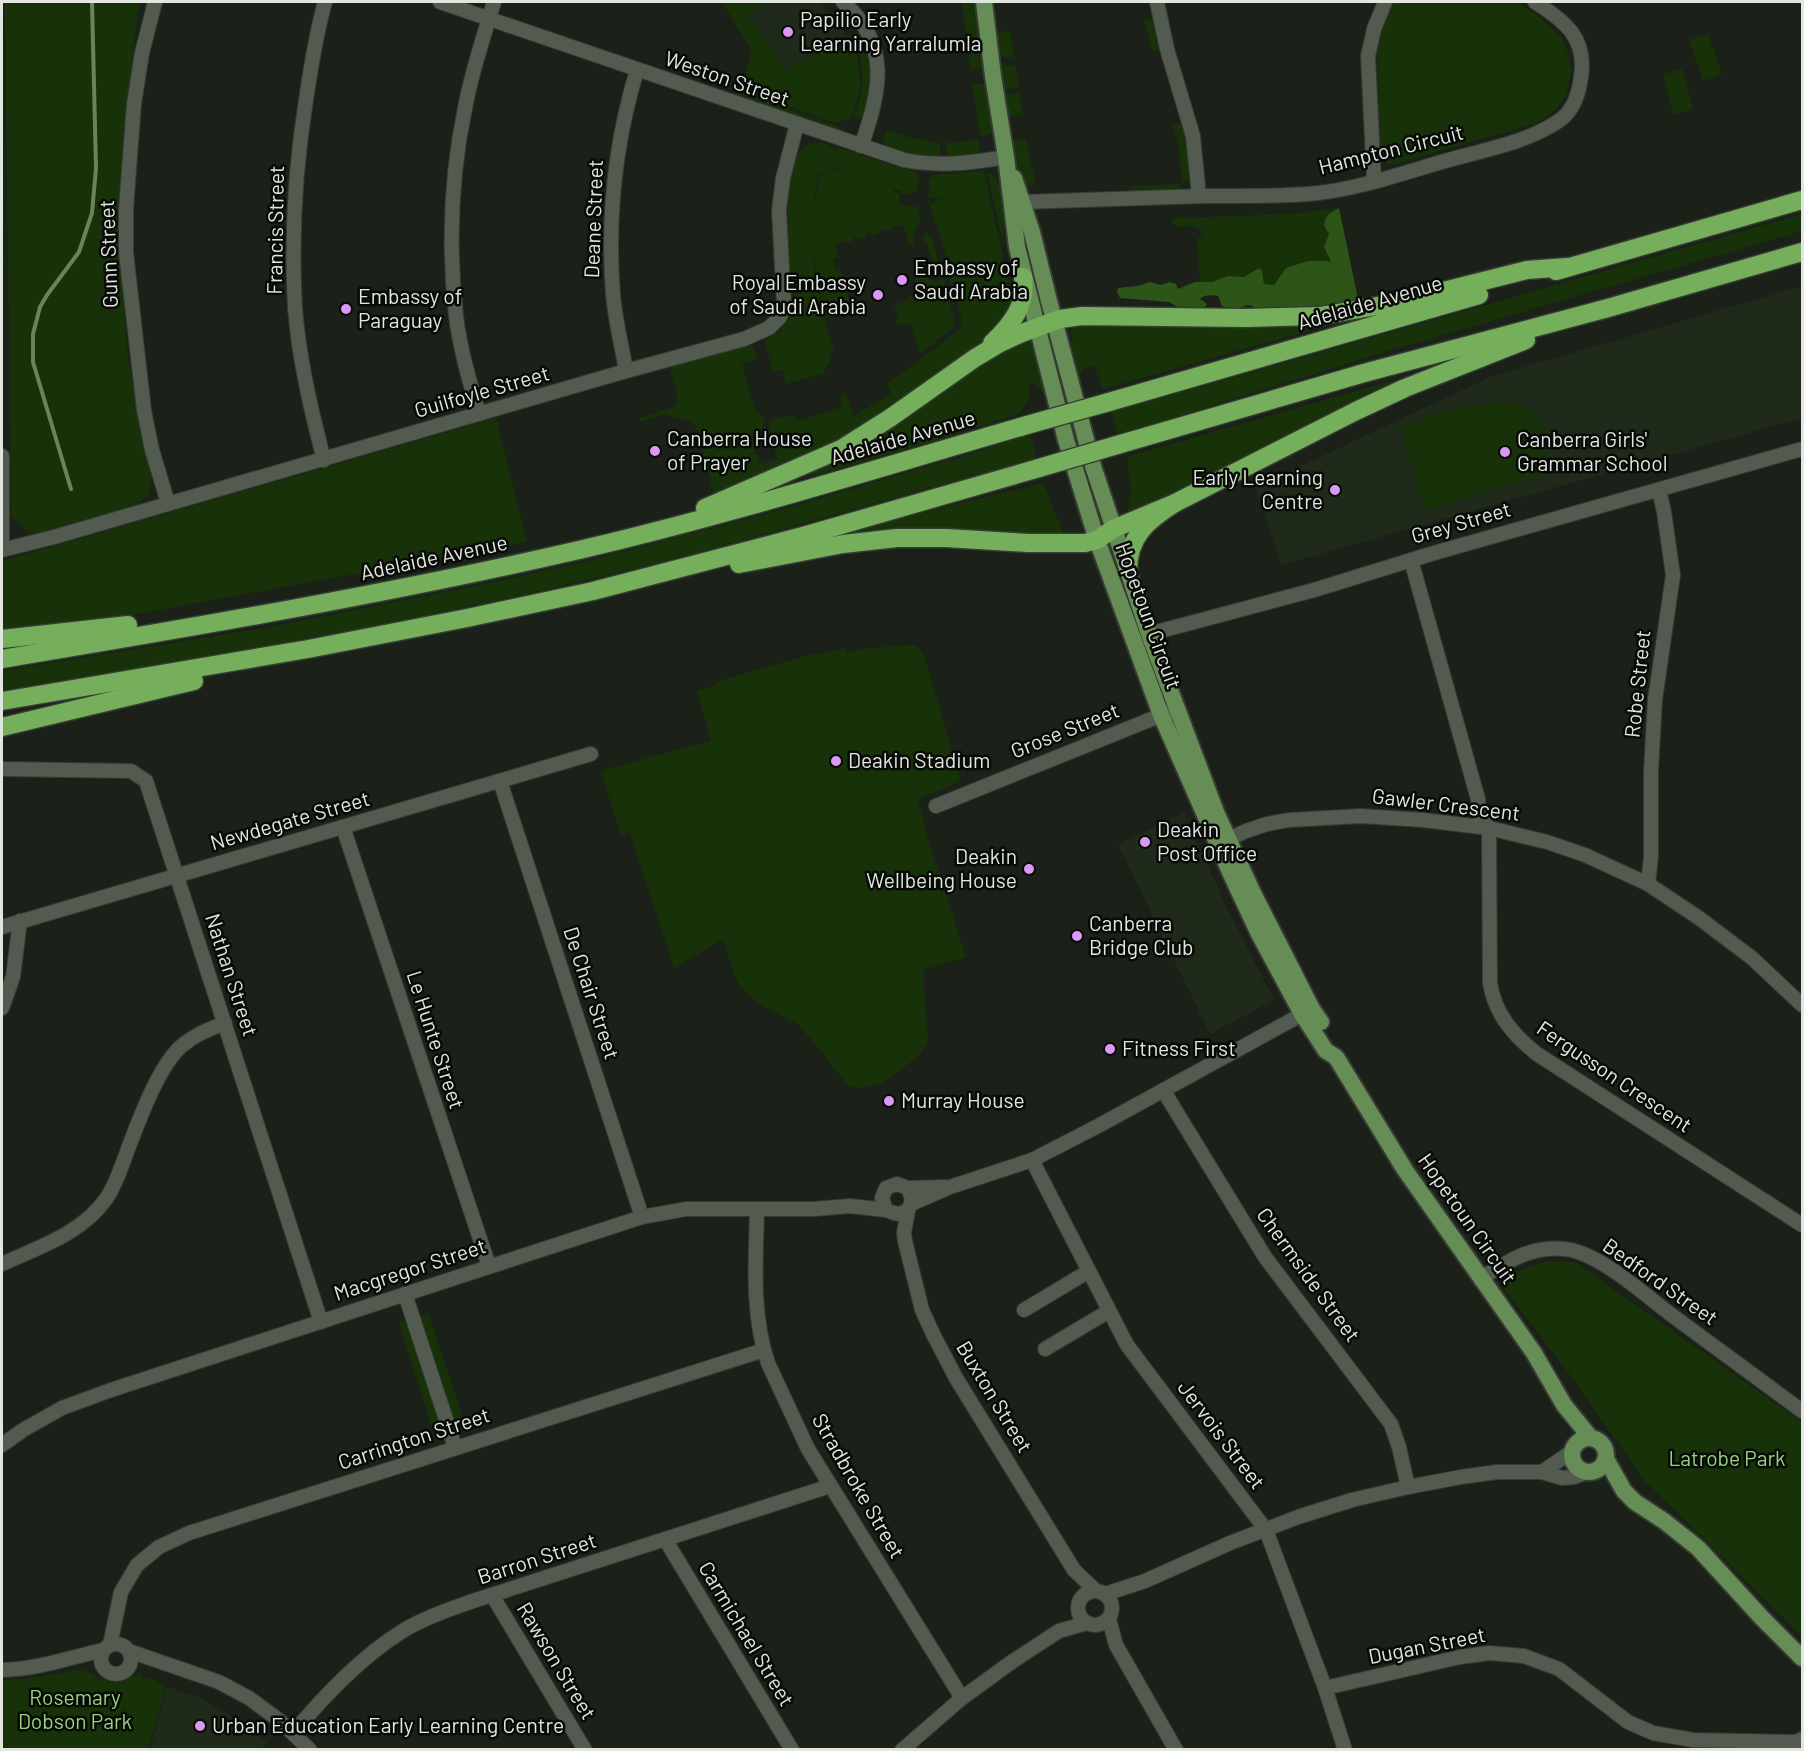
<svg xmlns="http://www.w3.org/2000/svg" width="1804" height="1751" font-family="Barlow,sans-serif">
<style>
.built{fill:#1f2a1b}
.green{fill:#173208}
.forest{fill:#2c5517}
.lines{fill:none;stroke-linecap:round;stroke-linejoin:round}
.stream{stroke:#678559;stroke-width:4}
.minor-casing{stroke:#363b34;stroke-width:16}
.major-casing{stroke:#363b34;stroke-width:20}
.highway-casing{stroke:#363b34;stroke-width:21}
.minor{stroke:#535b50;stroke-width:14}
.major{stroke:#678d57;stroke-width:16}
.highway{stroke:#75af5c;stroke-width:18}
.highway-bridge-casing{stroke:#363b34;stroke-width:21;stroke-linecap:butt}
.highway-bridge{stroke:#75af5c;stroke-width:18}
.poi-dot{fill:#dc99f4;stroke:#070a06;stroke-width:2}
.labels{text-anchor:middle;stroke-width:5;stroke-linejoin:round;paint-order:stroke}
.poi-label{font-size:21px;fill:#e1e6df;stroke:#070a06;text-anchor:start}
.street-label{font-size:21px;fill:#e1e6df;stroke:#070a06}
.park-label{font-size:21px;fill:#98d47e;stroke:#070a06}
</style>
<rect width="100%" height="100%" fill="#1b2118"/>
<g class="built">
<polygon points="761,2 817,2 835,17 847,36 784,70 748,14"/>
<polygon points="1802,286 1802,418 1281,565 1256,487 1490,377"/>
<polygon points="1184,813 1227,908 1273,998 1272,1001 1210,1034 1118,844"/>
<polygon points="167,1687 197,1696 223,1711 267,1742 260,1749 150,1749"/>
</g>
<g class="green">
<polygon points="5,2 141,2 138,8 117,218 128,358 152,476 149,495 137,505 38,533 25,530 11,516"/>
<path d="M 722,2 L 761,2 L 749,14 L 784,70 L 850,35 C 857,51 862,76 859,94 C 857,102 853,110 851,118 L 836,123 L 735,88 L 738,77 L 744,78 L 752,50 Z"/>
<polygon points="962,2 976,2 982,48 979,49 980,57 983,56 984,69 970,68"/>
<polygon points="1393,2 1517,2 1540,17 1563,39 1568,53 1571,70 1567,91 1563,99 1555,110 1536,123 1394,164 1386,163 1380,153 1377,51 1384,24"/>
<polygon points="1152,19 1161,51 1151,51 1152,48 1144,20"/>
<polygon points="1010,31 1014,57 999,57 995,32"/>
<path d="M 857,32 L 862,34 C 870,55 873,73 869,96 C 867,105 866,112 861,119 L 854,116 C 866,91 864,59 853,33 Z"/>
<polygon points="1708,34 1722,74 1703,81 1689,40"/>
<polygon points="1015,65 1019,88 1004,89 1000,66"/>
<polygon points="1682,69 1693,109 1673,115 1663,74"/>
<polygon points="972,84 987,84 994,133 992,134 980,136"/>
<path d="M 734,91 L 846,129 C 835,131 823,125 812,121 L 812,119 L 794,116 L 734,95 Z"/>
<polygon points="1019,93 1023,115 1010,116 1007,114 1004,96 1005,94"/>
<path d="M 1182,124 C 1188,142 1193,163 1188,182 L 1182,182 L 1179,149 L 1173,125 Z"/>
<path d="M 886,130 L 908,137 L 940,143 L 940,157 C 922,157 895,156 883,141 Z"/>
<polygon points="1026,139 1036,185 1024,187 1018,177 1012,141"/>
<polygon points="978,140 980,153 964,157 947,157 946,143"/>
<path d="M 818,142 L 828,144 L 828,146 L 837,149 L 838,147 L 894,166 L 917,172 L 919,179 L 917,191 L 911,192 L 910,195 L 901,193 L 902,191 L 894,189 L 893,191 L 900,194 L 899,205 L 918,207 L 921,219 L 913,236 L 914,244 L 909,246 L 904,226 L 901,225 L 891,227 L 891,229 L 885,231 L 880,229 L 878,234 L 873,235 L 868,233 L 865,237 L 860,239 L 855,237 L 853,241 L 845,243 L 844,241 L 834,244 L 839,257 L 833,259 L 836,270 L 840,270 L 853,311 L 826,318 C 817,286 812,251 813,217 C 814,204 817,189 819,176 L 831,168 L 859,178 L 832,167 L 818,175 C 810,219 811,264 822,308 C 825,323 831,338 834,353 L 829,355 L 831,360 L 822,375 L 818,375 L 786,384 L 783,372 L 784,370 L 773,372 L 764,340 C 779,335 790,322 793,307 C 796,293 791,275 789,261 C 786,238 786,175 797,155 C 802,147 812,144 818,142 Z"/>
<path d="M 980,171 L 984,171 L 1003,257 L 1001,258 L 1003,270 L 1006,270 L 1013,301 L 1013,305 L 991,338 L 905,399 L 849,434 L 797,463 L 790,461 L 774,474 L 715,499 L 697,430 L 692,421 L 663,415 L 640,422 L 639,418 L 676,406 L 677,396 L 671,368 L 674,365 L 747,345 L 752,345 L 758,359 L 742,365 L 755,409 L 765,420 L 761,431 L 753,431 L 752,436 L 755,453 L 747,456 L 757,454 L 761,464 L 777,459 L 773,444 L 770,444 C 764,418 771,418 794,415 L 797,421 L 842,407 L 840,399 L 842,394 L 846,393 L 853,417 L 891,393 L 887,384 L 917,362 L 919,363 L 918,361 L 959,330 C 967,314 951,292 949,276 C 948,271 950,267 948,262 C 943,241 934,221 928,200 L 934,204 L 936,200 L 967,197 L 942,199 L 928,197 L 929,181 L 934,174 L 953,174 Z"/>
<path d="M 987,172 C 1012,183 1001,226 1004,248 Z"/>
<polygon points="1180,184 1179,191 1131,194 1131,186"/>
<path d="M 1339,208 C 1330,213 1326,215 1324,225 L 1329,234 L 1324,247 L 1331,262 L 1286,268 L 1274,285 L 1264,284 L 1262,271 L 1259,268 L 1244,277 L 1228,276 L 1212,282 L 1200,283 L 1197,238 L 1204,238 L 1202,231 L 1195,226 L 1177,227 L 1172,223 L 1172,218 L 1291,214 Z"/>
<polygon points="1802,214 1802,231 1388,351 1118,435 1111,411 1208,385"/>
<polygon points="926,233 929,234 932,237 940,267 937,272 931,270 930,266 933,265 926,242 923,242 923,236"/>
<path d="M 921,268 C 925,279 933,284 944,279 L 955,322 L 953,328 L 922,352 L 918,350 L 911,323 L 897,325 C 896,321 899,316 897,310 L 891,306 L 910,300 L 909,296 L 921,292 L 912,270 Z"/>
<path d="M 1357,317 L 1103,389 L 1094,366 L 1089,365 C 1080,372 1079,377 1079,387 L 1074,368 L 1071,333 L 1072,328 L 1077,326 L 1078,324 Z"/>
<path d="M 1030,339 L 1047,395 C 1040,390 1038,383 1029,382 L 1029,397 L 1021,413 L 930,442 L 810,477 L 809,472 L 992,354 Z"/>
<polygon points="1419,375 1164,497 1127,514 1131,488 1127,464 1129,456 1399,379"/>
<path d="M 1503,402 C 1510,405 1515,404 1522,406 C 1544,412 1549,440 1545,459 L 1553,458 L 1557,471 L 1424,510 L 1401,428 L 1432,415 L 1460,408 Z"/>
<polygon points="496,418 527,542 2,639 2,561"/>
<path d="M 1030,435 L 1037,458 C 891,497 747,542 599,577 C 402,625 202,657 2,690 L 2,671 L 280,625 L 499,581 L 595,559 L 694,533 L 781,510 L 949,460 L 950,462 L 967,455 Z"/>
<polygon points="1043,483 1063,533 1031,538 826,543 876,524"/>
<polygon points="912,645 920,648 924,655 961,781 918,799 927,836 966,957 923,970 928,1040 918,1057 882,1083 859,1088 849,1086 799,1025 758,1003 741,988 735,977 723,939 674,968 630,832 621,835 601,773 610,768 711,741 697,691 716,685 715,682 819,652 820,655 845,648 846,653 859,649"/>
<polygon points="1547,1261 1575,1262 1802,1422 1802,1636 1645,1481 1573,1379 1504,1289 1518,1271"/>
<polygon points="428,1313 465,1424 458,1427 455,1424 421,1320 421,1316"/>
<polygon points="406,1321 409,1327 440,1419 442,1432 434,1434 399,1323"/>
<path d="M 79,1670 C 94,1672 107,1686 121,1682 C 128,1680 134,1676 140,1673 L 144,1679 L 151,1678 L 166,1687 L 148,1749 L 2,1749 L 2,1680 L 24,1679 Z"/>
</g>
<path class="forest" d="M 1339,208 L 1358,299 L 1357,302 L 1315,307 L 1254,308 L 1253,306 L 1247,305 C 1239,309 1231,310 1222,306 L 1218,296 C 1210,295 1206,294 1200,299 L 1207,304 L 1203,310 L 1178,307 L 1169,302 L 1120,298 L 1117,292 L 1118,288 L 1138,286 L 1150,282 L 1161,285 L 1169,282 L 1176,284 L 1178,289 L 1195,282 L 1212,282 L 1228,276 L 1244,277 L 1259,268 L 1262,271 L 1264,284 L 1274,285 L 1286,268 L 1308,261 L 1325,261 L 1331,262 L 1324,247 L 1329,234 L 1324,226 C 1325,215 1330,213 1339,208 Z"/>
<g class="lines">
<polyline class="stream" points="71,489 33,362 33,334 40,307 47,295 79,252 92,213 96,168 92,2"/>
<defs>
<g id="minor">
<polyline points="155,2 142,53 134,104 126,209 126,252 144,410 152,450 168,503"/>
<path d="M 440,2 L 904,160 C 939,167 971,163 1006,157"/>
<path d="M 843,2 C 891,44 881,92 861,146"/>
<polyline points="1157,2 1167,49 1193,136 1199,196"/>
<polyline points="1374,181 1368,56 1374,29 1385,2"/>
<path d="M 1023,202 C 1083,200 1144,198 1204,196 C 1242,196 1280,197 1318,193 C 1361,188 1403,173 1445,161 C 1483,150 1527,143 1560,120 C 1574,110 1579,93 1581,77 C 1587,38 1565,21 1535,2"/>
<path d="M 626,371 C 622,346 615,320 613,294 C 607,217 615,143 637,70"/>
<path d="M 479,414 C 470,383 460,349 456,316 C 448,245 451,173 466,103 C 473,68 484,35 494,2"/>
<polyline points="2,456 2,550"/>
<path d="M 324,460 C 311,410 299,359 295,308 C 291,238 295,169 306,100 C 311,66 316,34 325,2"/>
<polyline points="2,550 54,537 626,371 744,339 769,328 780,317 784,304 779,210 783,178 797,124"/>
<path d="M 1411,560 L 1478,799 L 1480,817 L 1489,828 L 1490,983 C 1495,1014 1513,1035 1537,1054 L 1802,1225"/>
<polyline points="1149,634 1314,590 1434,553 1802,449"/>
<polyline points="2,769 131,771 146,781 321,1322"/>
<polyline points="500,781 642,1217"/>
<polyline points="936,806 1169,712"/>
<polyline points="343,827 489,1266"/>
<polyline points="1220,843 1246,831 1267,824 1289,820 1361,816 1423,820 1489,828 1547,842 1585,855 1648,884 1699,918 1752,958 1802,1005"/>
<polyline points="1648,884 1651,857 1651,771 1655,700 1673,575 1664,512 1659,490"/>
<polyline points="2,927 591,754"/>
<polyline points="2,1008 13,977 20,921"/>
<polyline points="1163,1090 1265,1257 1391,1424 1399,1447 1408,1487"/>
<polyline points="1032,1160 1127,1345 1266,1530 1325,1688 1345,1750"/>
<polyline points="908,1188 945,1187"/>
<polyline points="911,1204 950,1187 1032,1160 1098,1126 1310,1010"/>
<path d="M 757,1209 C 756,1261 751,1313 768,1363 L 808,1449 L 962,1698"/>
<polyline points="908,1210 904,1233 905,1241 922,1310 934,1336 956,1378 1074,1570 1095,1590"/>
<path d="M 2,1264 C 39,1247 81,1234 106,1199 C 116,1185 122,1165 128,1149 C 139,1120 160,1062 184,1044 C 196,1034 210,1029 225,1023"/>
<path d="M 1480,1279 C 1507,1262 1531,1245 1565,1249 C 1598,1252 1645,1295 1673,1316 C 1716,1348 1759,1379 1802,1411"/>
<polyline points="405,1294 455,1447"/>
<polyline points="1024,1310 1089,1271"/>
<polyline points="1045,1349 1109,1311"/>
<polyline points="2,1445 23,1430 62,1408 111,1390 642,1217 686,1209 814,1209 850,1206 886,1210 894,1213 900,1214 908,1210 911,1204 912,1199 908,1188 897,1184 886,1188 882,1198 886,1210"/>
<polyline points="1542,1472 1571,1452"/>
<polyline points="665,1539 792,1750"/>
<circle cx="1095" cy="1608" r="17"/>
<polyline points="1105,1594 1145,1581 1230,1543 1298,1517 1352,1500 1408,1487 1461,1477 1497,1472 1542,1472 1562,1478 1574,1477 1588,1472"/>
<polyline points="492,1595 585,1750"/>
<polyline points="1109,1619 1116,1645 1176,1750"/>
<circle cx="116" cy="1659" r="15"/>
<polyline points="110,1645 121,1592 137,1565 159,1547 189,1533 764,1350"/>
<polyline points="129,1651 219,1682 249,1698 280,1721 310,1750"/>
<path d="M 2,1670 C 37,1669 69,1658 103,1650"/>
<polyline points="1325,1688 1460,1657 1489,1653 1524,1656 1559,1669 1628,1722 1653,1733 1693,1740 1796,1742 1802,1739"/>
<path d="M 293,1733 C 325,1695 361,1657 404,1630 C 426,1617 452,1608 476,1600 L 830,1486"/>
<polyline points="902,1750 962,1698 1013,1661 1059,1631 1087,1623"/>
</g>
<g id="major">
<polyline points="984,2 993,76 1006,157 1017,247 1066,440 1097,540 1161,715 1230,872 1259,934 1302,1014 1326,1051 1336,1057 1405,1170 1534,1353 1564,1405 1590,1437"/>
<polyline points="1014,178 1032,232 1048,297 1093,466 1149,634 1216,812 1253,893 1312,1009 1321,1022"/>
<circle cx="1589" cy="1455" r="17"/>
<polyline points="1606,1459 1624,1491 1635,1502 1664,1521 1698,1548 1762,1618 1802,1658"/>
</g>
<g id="highway">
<polyline points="1556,271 1802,200"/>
<path d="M 992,343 C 1012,324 1027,305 1023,277"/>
<polyline points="1109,402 1479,295"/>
<polyline points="1117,445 1364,373 1608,308 1802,252"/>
<polyline points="705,508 841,449 890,418 975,358 1000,343 1022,333 1060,319 1082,316 1246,318 1320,316 1400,302 1527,270 1567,267"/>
<polyline points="739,564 843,544 897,538 946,538 1028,543 1085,543 1097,540 1113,529 1175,503"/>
<path d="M 1128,571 C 1128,536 1148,520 1175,503 L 1356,411 L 1405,388 L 1526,340"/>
<polyline points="2,639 128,625"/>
<path d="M 2,659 C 195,627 388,594 579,550 C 730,515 878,468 1027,425"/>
<polyline points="2,701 308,649 467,618 593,591 803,536 1039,468"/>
<polyline points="2,727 194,681"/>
</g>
</defs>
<use href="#minor" class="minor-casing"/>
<use href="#major" class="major-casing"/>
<use href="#highway" class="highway-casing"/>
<use href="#minor" class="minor"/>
<use href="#major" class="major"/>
<use href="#highway" class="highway"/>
<defs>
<g id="highway-bridge">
<polyline points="1027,425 1109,402"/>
<polyline points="1039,468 1117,445"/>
</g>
</defs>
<use href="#highway-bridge" class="highway-bridge-casing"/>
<use href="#highway-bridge" class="highway-bridge"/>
</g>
<g class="poi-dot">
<circle cx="788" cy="32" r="6"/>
<circle cx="902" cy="280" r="6"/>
<circle cx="878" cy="295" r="6"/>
<circle cx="346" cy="309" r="6"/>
<circle cx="655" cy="451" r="6"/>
<circle cx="1505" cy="452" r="6"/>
<circle cx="1335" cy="490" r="6"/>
<circle cx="836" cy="761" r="6"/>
<circle cx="1145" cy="842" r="6"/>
<circle cx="1029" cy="869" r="6"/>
<circle cx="1077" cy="936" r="6"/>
<circle cx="1110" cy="1049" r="6"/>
<circle cx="889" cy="1101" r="6"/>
<circle cx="200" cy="1726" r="6"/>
</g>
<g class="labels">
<g class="poi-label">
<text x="800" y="27">Papilio Early<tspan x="800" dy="24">Learning Yarralumla</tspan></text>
<text x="914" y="275">Embassy of<tspan x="914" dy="24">Saudi Arabia</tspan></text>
<text x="866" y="290" text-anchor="end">Royal Embassy<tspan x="866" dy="24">of Saudi Arabia</tspan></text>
<text x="358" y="304">Embassy of<tspan x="358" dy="24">Paraguay</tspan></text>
<text x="667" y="446">Canberra House<tspan x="667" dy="24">of Prayer</tspan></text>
<text x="1517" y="447">Canberra Girls'<tspan x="1517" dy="24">Grammar School</tspan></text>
<text x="1323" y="485" text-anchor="end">Early Learning<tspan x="1323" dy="24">Centre</tspan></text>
<text x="848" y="768">Deakin Stadium</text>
<text x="1157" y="837">Deakin<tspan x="1157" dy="24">Post Office</tspan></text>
<text x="1017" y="864" text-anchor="end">Deakin<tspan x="1017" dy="24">Wellbeing House</tspan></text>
<text x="1089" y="931">Canberra<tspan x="1089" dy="24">Bridge Club</tspan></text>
<text x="1122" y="1056">Fitness First</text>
<text x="901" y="1108">Murray House</text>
<text x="212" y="1733">Urban Education Early Learning Centre</text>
</g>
<g class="street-label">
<text transform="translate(727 79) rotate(19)" y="7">Weston Street</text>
<text transform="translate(1391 150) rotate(-14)" y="7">Hampton Circuit</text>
<text transform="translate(594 219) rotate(-88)" y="7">Deane Street</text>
<text transform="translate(276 230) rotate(-89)" y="7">Francis Street</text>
<text transform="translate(109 254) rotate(-92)" y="7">Gunn Street</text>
<text transform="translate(1370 303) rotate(-16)" y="7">Adelaide Avenue</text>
<text transform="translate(482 392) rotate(-16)" y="7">Guilfoyle Street</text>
<text transform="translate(903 438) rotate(-16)" y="7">Adelaide Avenue</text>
<text transform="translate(1461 523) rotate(-16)" y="7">Grey Street</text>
<text transform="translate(434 558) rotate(-12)" y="7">Adelaide Avenue</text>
<text transform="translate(1148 616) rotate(70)" y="7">Hopetoun Circuit</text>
<text transform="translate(1638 684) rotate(-84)" y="7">Robe Street</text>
<text transform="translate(1065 731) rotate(-22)" y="7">Grose Street</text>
<text transform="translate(1446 805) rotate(7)" y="7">Gawler Crescent</text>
<text transform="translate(290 821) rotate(-16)" y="7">Newdegate Street</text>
<text transform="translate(231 975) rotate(72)" y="7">Nathan Street</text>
<text transform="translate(591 993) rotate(72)" y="7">De Chair Street</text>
<text transform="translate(435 1040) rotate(72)" y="7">Le Hunte Street</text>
<text transform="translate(1614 1077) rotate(34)" y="7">Fergusson Crescent</text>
<text transform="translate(1467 1219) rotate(55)" y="7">Hopetoun Circuit</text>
<text transform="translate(410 1270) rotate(-18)" y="7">Macgregor Street</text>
<text transform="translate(1308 1275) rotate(54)" y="7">Chermside Street</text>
<text transform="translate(1660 1282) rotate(35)" y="7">Bedford Street</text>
<text transform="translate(994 1397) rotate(59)" y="7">Buxton Street</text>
<text transform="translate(1221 1435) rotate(53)" y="7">Jervois Street</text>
<text transform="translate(414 1439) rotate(-18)" y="7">Carrington Street</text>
<text transform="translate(858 1486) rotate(60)" y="7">Stradbroke Street</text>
<text transform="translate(537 1559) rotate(-18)" y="7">Barron Street</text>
<text transform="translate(746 1634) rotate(59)" y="7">Carmichael Street</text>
<text transform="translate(1427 1646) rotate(-11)" y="7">Dugan Street</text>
<text transform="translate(556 1661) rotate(59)" y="7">Rawson Street</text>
</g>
<g class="park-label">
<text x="1727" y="1466">Latrobe Park</text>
<text x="75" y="1705">Rosemary<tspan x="75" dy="24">Dobson Park</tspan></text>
</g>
</g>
<rect width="1804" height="1751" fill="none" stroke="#e1e6df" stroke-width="6"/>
</svg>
